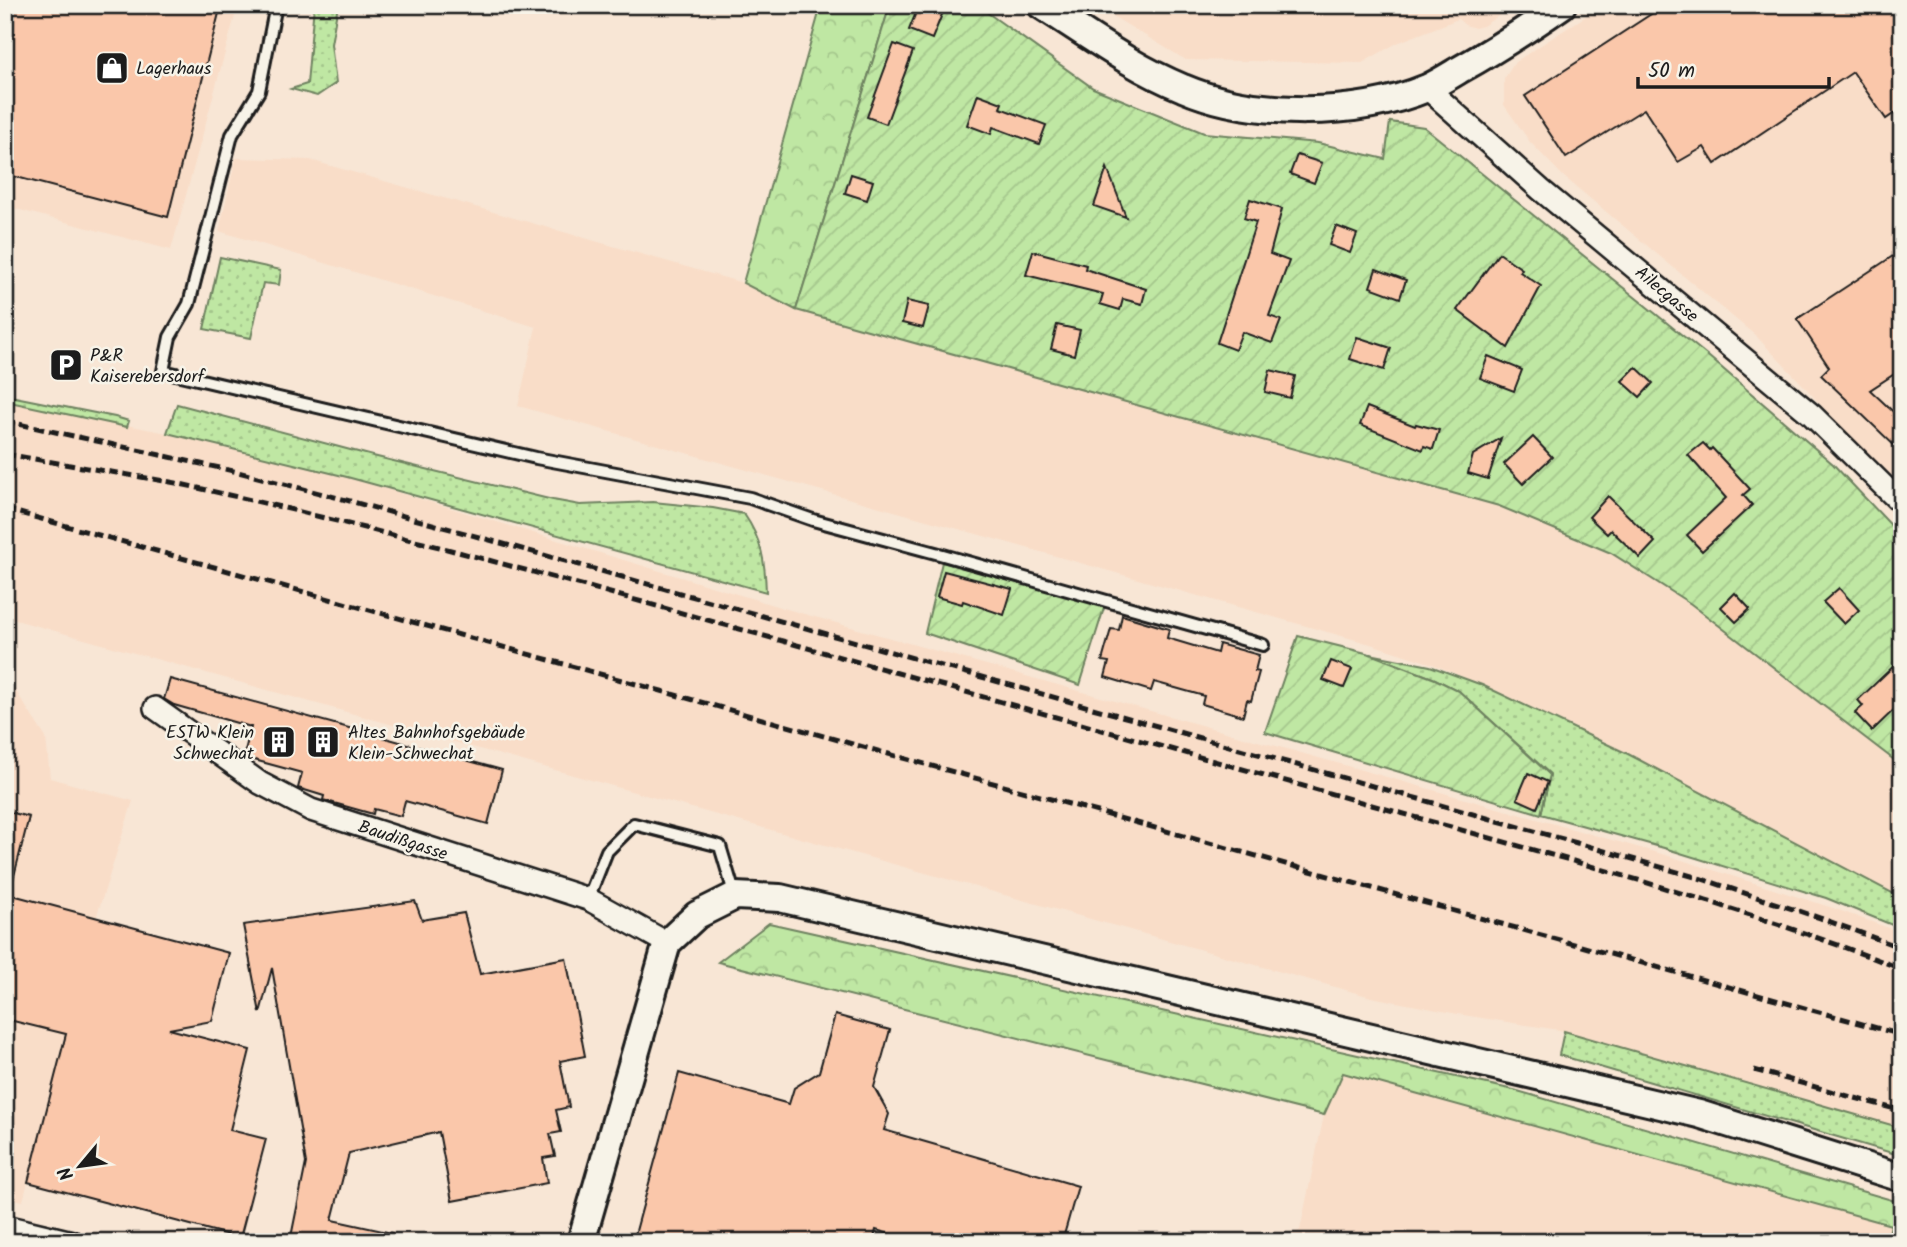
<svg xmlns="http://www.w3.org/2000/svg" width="1907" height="1247" font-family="Kalam,sans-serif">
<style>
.built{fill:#f9ddc8}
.grass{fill:url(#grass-dots);stroke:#6e8260;stroke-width:2}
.forest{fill:url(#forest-crowns);stroke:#6e8260;stroke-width:2}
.garden{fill:url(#garden-furrows);stroke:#6e8260;stroke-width:2}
.building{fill:#fac7aa;stroke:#1c1c1c;stroke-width:2}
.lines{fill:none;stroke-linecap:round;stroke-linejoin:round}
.service-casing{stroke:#1c1c1c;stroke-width:16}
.minor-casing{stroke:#1c1c1c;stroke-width:26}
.tertiary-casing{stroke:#1c1c1c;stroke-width:32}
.service{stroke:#f7f3e8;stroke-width:10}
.minor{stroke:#f7f3e8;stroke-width:21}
.tertiary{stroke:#f7f3e8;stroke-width:26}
.rail{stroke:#1c1c1c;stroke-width:5;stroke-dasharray:10 5;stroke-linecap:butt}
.labels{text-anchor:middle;stroke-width:5;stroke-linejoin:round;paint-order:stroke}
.poi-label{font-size:18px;fill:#1c1c1c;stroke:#f7f3e8;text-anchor:start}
.street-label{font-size:18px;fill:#1c1c1c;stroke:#f7f3e8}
</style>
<defs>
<pattern id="grass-dots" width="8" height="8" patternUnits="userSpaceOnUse" patternTransform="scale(1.75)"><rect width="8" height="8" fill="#bfe7a3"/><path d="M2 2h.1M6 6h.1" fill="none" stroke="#a4c68c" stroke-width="1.8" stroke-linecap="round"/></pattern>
<pattern id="forest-crowns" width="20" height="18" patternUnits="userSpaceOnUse" patternTransform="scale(1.75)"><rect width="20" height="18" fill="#bfe7a3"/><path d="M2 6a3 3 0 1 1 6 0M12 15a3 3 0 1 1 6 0" fill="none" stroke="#a4c68c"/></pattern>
<pattern id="garden-furrows" width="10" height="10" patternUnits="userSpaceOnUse" patternTransform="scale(1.75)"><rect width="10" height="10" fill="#bfe7a3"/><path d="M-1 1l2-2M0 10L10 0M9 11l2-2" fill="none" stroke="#a4c68c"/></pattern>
</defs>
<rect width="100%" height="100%" fill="#f8e6d5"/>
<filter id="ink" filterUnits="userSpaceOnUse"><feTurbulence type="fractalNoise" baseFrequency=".0143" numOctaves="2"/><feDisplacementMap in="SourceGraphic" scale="14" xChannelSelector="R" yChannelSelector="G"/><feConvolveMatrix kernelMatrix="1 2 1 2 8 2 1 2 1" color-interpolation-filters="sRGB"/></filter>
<g filter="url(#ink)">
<g class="built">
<polygon points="5,5 238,5 171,250 5,206"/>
<polygon points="1094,5 1515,5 1483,26 1475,28 1465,25 1458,19 1397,43 1362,63 1186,60"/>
<polygon points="1603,5 1902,5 1902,498 1804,386 1756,336 1563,176 1530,142 1504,105 1504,79 1515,62"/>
<polygon points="236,158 310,160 743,283 796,310 1499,506 1611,553 1691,604 1902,766 1902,898 1628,754 1482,685 1430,663 1374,645 518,406 536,327 219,231"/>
<polygon points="5,401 167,433 347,477 790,610 1669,856 1833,908 1902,933 1902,1128 1565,1031 1463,1015 1371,997 5,617"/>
<polygon points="5,674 46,738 50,778 133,801 96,918 23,1201 5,1197"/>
<polygon points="1342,1073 1892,1225 1888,1242 1275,1242 1300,1230 1324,1115"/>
</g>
<g class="grass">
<polygon points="314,5 338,5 331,44 336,83 317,96 291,89 307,84"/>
<polygon points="220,257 281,270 279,285 263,283 251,338 204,329"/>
<polygon points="5,395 115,417 129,421 127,427 5,401"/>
<path d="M 177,404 L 373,456 L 553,500 L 580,505 L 653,502 L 713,508 L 744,514 C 762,540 765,561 766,592 L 347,477 L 167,433 Z"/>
<polygon points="1370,654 1430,666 1482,685 1628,754 1902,898 1902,929 1826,898 1664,848 1541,814 1550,774 1459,691 1435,679"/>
<polygon points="1564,1031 1902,1128 1902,1156 1559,1055"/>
</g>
<g class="forest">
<polygon points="813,5 890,5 796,310 743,283 819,13"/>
<polygon points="769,923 1514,1090 1902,1203 1902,1242 1887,1242 1891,1225 1343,1073 1324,1115 718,962"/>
</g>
<g class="garden">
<polygon points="890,5 972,5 985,11 1093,88 1204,133 1318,143 1385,159 1390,122 1424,127 1708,356 1833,464 1902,537 1902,766 1691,604 1611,553 1499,506 796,310"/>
<polygon points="942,562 1105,605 1080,685 925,633"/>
<polygon points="1298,636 1370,654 1435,679 1459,691 1550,775 1541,814 1265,732"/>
</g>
<g class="building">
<polygon points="5,5 221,5 168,217 5,174"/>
<polygon points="919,5 925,5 943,12 932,39 909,30"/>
<polygon points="1665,5 1902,5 1902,108 1886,119 1853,72 1715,164 1704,147 1678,162 1644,109 1566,158 1525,96"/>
<polygon points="894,44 913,51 886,124 867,117"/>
<polygon points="978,94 1002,103 1000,108 1046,125 1039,144 993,127 991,134 967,125"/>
<polygon points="1297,155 1322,163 1314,183 1290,174"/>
<polygon points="1107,168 1126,217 1094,206"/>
<polygon points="851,174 873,181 867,200 845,193"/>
<polygon points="1250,199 1282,209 1270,254 1289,261 1269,316 1281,320 1272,343 1242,332 1235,350 1217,343 1256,222 1244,218"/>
<polygon points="1336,226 1357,234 1350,253 1329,245"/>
<polygon points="1902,250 1902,369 1870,390 1902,420 1902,453 1821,375 1829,367 1797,319"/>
<polygon points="1033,251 1086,265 1085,269 1146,289 1142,304 1123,299 1120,310 1100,304 1103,294 1026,275"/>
<polygon points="1499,253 1522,269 1520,272 1541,286 1508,348 1457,310"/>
<polygon points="1376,269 1406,280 1400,298 1370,287"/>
<polygon points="907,301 929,306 923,328 902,323"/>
<polygon points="1057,325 1080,330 1074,355 1051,349"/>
<polygon points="1357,337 1391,348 1384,370 1350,359"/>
<polygon points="1488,356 1522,370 1514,391 1480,378"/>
<polygon points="1636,367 1653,383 1640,397 1622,381"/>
<polygon points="1270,370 1295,376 1290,398 1265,392"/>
<polygon points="1367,407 1415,426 1416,424 1439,430 1433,449 1424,446 1423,450 1360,425"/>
<polygon points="1533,437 1552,457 1523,484 1504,464"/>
<polygon points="1501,438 1488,479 1468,473 1473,455"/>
<polygon points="1703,443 1710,450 1712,448 1750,489 1743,495 1752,505 1702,551 1687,535 1726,498 1688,455"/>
<polygon points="1608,496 1655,542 1640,558 1611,530 1607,534 1589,517"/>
<polygon points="944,571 1012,589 1004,615 963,601 962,604 937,597"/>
<polygon points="1839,588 1859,610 1844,624 1823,602"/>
<polygon points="1735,593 1750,609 1736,622 1721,607"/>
<polygon points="1122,615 1169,629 1167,638 1217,653 1219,644 1259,655 1255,671 1259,672 1251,701 1247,700 1243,716 1202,704 1204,696 1154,682 1151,691 1105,677 1109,662 1102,661 1111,629 1119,630"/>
<polygon points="1902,658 1902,702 1872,731 1855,713 1863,706 1858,700"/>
<polygon points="1331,661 1352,669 1344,688 1323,680"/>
<polygon points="170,679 502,770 488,824 405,801 401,816 374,809 373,814 323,800 324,796 298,788 302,773 247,758 244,755 251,727 174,705 164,699"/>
<polygon points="1528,773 1548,782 1537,808 1517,799"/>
<polygon points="5,811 29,817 12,884 5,883"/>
<polygon points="5,893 229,953 212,1021 169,1029 250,1050 230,1130 266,1139 240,1238 28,1182 66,1034 5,1019"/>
<polygon points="415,901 422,920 464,913 480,974 566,958 585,1056 560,1061 569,1107 556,1110 561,1132 550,1134 555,1156 543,1158 547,1183 452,1201 439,1132 349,1153 332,1220 392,1233 391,1242 290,1242 306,1163 272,968 260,1013 243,925"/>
<polygon points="835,1015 890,1030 874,1087 889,1114 884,1130 1078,1186 1062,1242 917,1242 876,1230 873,1242 633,1242 679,1073 789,1104 794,1088 819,1072"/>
</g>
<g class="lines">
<defs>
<g id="service">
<polyline points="276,5 259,91 232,135 189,304 170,337 163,371 536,458 750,498 813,520 943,555 1263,645"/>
<polyline points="588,899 607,851 634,824 720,846 735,896"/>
</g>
<g id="minor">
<polyline points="1427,88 1541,190 1812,415 1902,504"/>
<polyline points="155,708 260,783 311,810 588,899 667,943"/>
<polyline points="5,1226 72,1242"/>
</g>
<g id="tertiary">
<path d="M 1041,5 C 1087,34 1133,68 1183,88 C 1253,118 1357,117 1427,88 C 1438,83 1449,76 1459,70 C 1495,50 1529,28 1562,5"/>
<polyline points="581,1242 667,943 697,915 735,896 780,898 1699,1114 1902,1178"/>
</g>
</defs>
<use href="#service" class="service-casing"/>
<use href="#minor" class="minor-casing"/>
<use href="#tertiary" class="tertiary-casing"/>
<use href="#service" class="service"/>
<use href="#minor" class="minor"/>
<use href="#tertiary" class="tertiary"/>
<g class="rail">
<polyline points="5,421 238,472 339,498 1577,843 1702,879 1820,918 1902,948"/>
<path d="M 5,454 L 176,483 L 277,506 L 447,549 L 585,586 L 1573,861 C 1684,893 1794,927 1902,969"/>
<polyline points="5,509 1902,1035"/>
<polyline points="1754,1070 1902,1111"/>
</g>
</g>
</g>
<defs>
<symbol id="shop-square" viewBox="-11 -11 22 22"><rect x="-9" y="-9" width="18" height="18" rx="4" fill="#1c1c1c" stroke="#f7f3e8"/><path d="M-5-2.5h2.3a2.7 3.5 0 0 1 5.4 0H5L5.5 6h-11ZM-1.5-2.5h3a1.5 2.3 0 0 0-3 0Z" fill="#fff"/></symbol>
<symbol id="parking-square" viewBox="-11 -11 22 22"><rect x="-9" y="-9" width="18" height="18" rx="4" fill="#1c1c1c" stroke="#f7f3e8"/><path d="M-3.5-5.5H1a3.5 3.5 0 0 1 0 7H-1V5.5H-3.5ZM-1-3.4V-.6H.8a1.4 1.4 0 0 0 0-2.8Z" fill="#fff"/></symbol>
<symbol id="building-square" viewBox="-11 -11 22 22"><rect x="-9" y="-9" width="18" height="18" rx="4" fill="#1c1c1c" stroke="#f7f3e8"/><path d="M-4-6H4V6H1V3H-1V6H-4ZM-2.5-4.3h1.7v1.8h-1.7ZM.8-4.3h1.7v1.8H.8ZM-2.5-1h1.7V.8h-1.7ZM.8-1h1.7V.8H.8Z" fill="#fff"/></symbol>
</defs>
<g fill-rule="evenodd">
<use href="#shop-square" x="93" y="49" width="38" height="38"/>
<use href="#parking-square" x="47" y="346" width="38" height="38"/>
<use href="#building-square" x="260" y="723" width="38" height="38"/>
<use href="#building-square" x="304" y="723" width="38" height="38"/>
</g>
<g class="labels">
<g class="poi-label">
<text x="136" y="74">Lagerhaus</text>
<text x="90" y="361">P&amp;R<tspan x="90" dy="21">Kaiserebersdorf</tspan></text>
<text x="254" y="738" text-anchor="end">ESTW Klein<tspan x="254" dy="21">Schwechat</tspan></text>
<text x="348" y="738">Altes Bahnhofsgebäude<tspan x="348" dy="21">Klein-Schwechat</tspan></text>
</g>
<g class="street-label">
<text transform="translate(1667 294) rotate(40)" y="6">Ailecgasse</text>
<text transform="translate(403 840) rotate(18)" y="6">Baudißgasse</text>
</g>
</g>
<rect width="1907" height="1247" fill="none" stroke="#f7f3e8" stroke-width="28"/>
<rect x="14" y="14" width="1879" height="1219" fill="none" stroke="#1c1c1c" stroke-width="2.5" filter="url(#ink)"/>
<g transform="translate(80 1166) rotate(241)" stroke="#f7f3e8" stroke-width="5" paint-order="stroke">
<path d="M0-5L12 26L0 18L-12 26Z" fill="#1c1c1c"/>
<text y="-10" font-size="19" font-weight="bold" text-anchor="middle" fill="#1c1c1c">N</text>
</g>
<path d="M1638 77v10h191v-10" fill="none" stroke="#1c1c1c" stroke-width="3.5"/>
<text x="1648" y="77" font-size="21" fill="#1c1c1c" stroke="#f7f3e8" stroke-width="5" paint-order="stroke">50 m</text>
</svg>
